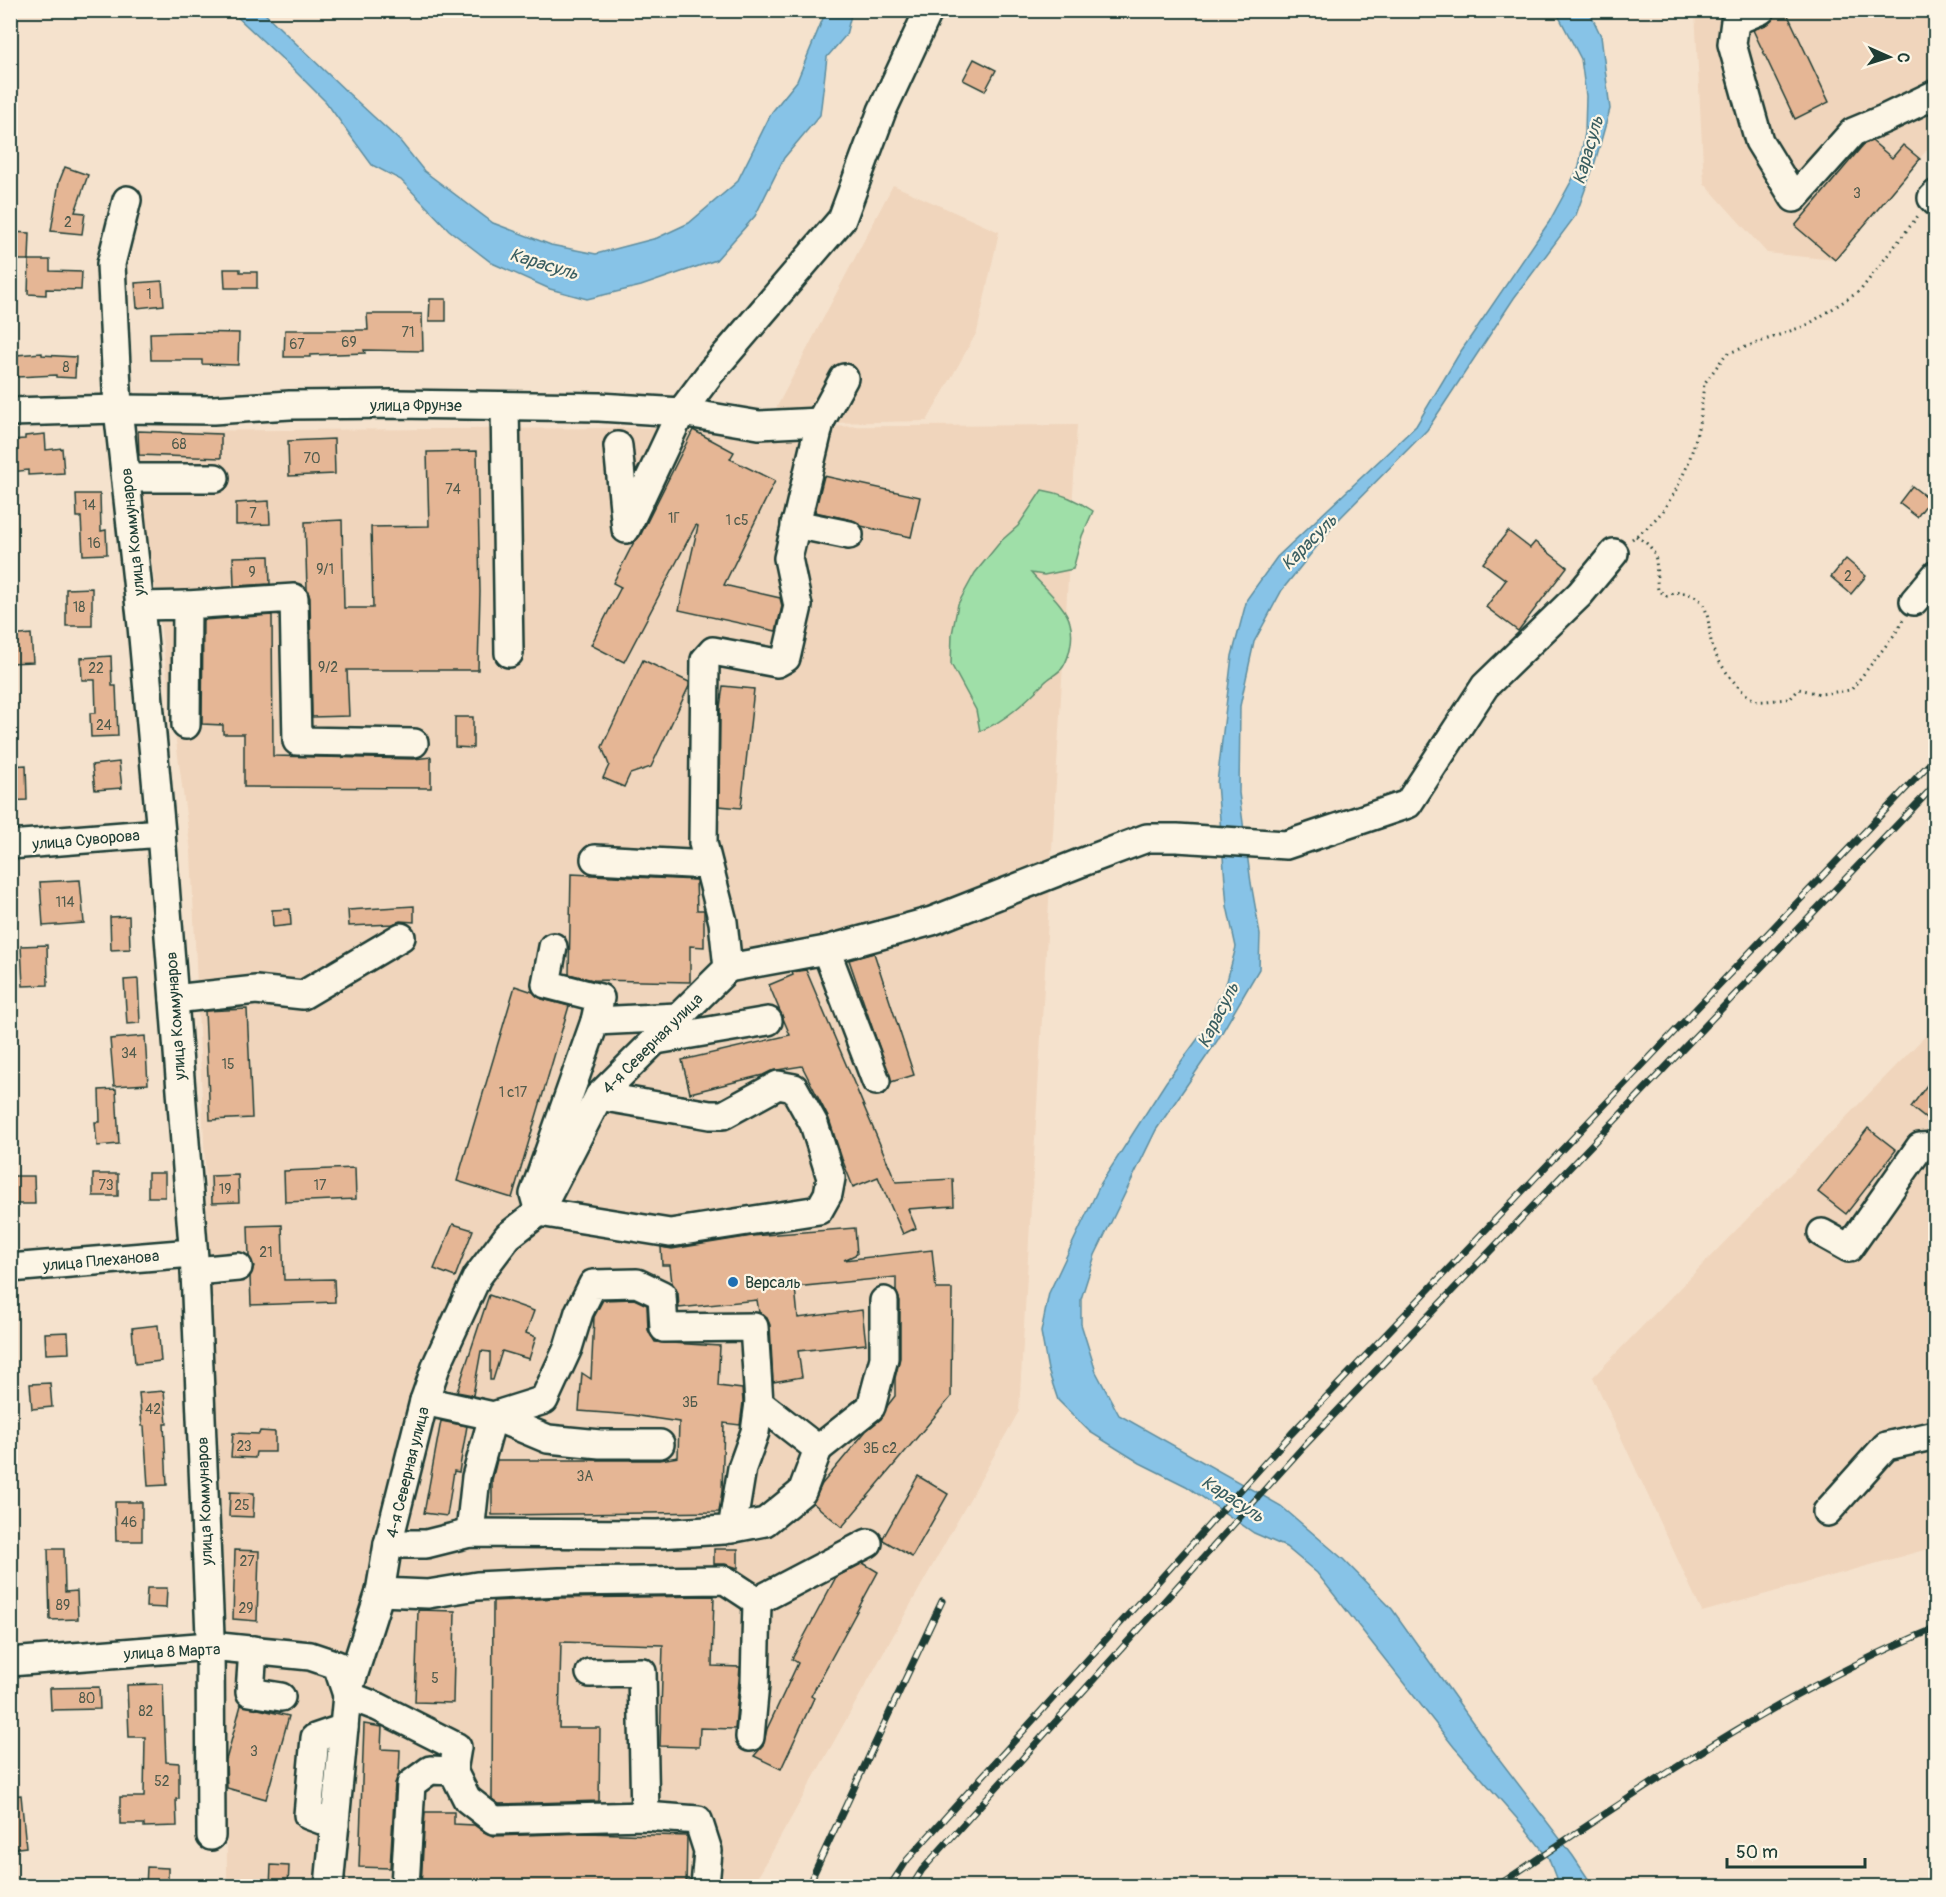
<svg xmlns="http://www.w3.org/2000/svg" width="1946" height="1897" font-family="Pangolin,sans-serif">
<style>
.built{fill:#f0d5bc}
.green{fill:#9fdfa8;stroke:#5f8e6e;stroke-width:1.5}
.water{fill:#87c3e7;stroke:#5d8d9f;stroke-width:1.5}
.building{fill:#e5b695;stroke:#1f3d34;stroke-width:1.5}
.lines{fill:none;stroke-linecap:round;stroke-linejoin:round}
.minor-casing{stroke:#1f3d34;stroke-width:32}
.path{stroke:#1f3d34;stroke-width:3;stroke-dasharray:1.5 4.5;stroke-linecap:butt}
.minor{stroke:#fcf5e5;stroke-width:27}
.rail-casing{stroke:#1f3d34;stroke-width:7}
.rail{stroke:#fcf5e5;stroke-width:4.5;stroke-dasharray:14;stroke-linecap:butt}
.poi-dot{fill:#1f6fb2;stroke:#fcf5e5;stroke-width:2}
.labels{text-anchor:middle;stroke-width:4.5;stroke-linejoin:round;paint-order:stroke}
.number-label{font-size:14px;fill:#505b4c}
.street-label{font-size:16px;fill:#1f3d34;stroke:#fcf5e5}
.poi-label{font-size:16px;fill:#1f3d34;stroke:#fcf5e5;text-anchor:start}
.water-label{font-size:18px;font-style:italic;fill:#395e61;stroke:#fcf5e5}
</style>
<rect width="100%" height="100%" fill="#f5e2cd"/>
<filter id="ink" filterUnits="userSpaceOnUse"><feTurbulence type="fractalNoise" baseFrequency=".0167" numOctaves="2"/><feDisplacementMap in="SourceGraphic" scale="12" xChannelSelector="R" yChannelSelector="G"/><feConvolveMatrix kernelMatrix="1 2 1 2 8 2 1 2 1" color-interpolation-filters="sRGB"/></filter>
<g filter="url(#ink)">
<g class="built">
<polygon points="1695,11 1935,11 1935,140 1835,260 1767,253 1704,183"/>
<polygon points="893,185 999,232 977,332 927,421 826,423 770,420"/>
<polygon points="1077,425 1019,1411 753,1886 227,1886 226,1634 191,852 134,431"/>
<polygon points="1935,1026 1935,1547 1702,1612 1593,1377"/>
</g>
<path class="green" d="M 1042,490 C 1061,493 1077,500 1093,511 L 1082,536 L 1073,569 L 1044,575 L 1031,573 C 1042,586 1067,607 1070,623 C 1074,636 1070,656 1063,667 C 1059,673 1050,677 1045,682 C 1025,702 1006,721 980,731 L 976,710 L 951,664 L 952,634 L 958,604 L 975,573 L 1001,541 L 1018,526 Z"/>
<g class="water">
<polygon points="231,11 262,11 348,93 400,141 424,171 493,223 551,245 596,254 657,238 689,223 737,182 772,112 797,81 826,11 852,11 846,35 827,57 820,115 784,158 755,216 716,260 641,286 587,299 550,289 492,263 449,230 401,180 372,165 326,102 292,68"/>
<polygon points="1556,11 1589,11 1601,36 1610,109 1595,162 1576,215 1514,298 1427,430 1338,520 1282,590 1254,642 1240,706 1239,793 1251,883 1260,934 1259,969 1217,1041 1156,1130 1095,1255 1081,1299 1081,1324 1096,1372 1119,1415 1281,1506 1343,1559 1392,1609 1493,1751 1573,1856 1593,1886 1559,1886 1548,1857 1521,1823 1454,1747 1317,1573 1286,1547 1254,1533 1186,1486 1140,1463 1090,1432 1058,1400 1048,1370 1041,1332 1049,1293 1101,1183 1166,1082 1205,1029 1227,981 1236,947 1227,906 1217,783 1232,656 1247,599 1277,557 1416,426 1459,354 1549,222 1579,167 1585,133 1586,96 1581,59"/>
</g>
<g class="building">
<polygon points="1786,11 1829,102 1795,119 1753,30 1768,24 1775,16"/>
<polygon points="974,59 996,70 985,91 963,80"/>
<polygon points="1872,141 1892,158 1903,145 1920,159 1835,260 1795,226 1864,144"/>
<polygon points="65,167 88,175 75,212 85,213 82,234 51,231 59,182"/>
<polygon points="10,232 30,233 29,260 50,260 50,271 82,272 81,290 46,289 46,295 28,294 29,260 10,260"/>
<polygon points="224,269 240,269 240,272 257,272 257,288 225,288"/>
<polygon points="162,281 164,305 137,308 135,283"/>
<polygon points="430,299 446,299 446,321 429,321"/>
<polygon points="367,314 422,314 423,351 364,350 365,353 310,355 310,357 284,357 285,330 368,330"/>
<polygon points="186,332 239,333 238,365 202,364 202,360 151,360 150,333"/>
<polygon points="42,353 42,355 76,357 75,378 56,377 56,375 17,377 16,355"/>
<polygon points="693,430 734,452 730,459 775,481 724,585 780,598 782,606 776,631 679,610 698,526 696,525 624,662 591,645 621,587 613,583 634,542 640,536"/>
<polygon points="138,431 221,434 221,458 139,455"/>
<polygon points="45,434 46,450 62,448 64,473 28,475 28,470 11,472 10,440 25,439 25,436"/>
<polygon points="334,439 335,474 289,476 288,441"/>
<polygon points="477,451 480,592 478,670 347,670 349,716 312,717 310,598 307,589 305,522 342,520 344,608 373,608 371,527 429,526 427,452"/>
<polygon points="824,476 920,497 911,537 861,526 852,520 815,512"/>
<polygon points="1912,486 1930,500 1917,517 1899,503"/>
<polygon points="76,494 100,494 101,531 106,530 107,554 83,555 81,517 77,517"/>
<polygon points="269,501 270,524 236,525 236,503"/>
<polygon points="1508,531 1530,548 1535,542 1567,567 1518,631 1486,607 1506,580 1483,563"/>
<polygon points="269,556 270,584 234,586 233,557"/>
<polygon points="1846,559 1866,576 1851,594 1831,577"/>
<polygon points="92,588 92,626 66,626 66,589"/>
<polygon points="272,615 273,756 414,759 431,757 431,788 244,787 244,734 223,734 223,725 202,724 203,620"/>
<polygon points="31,634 33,662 10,663 10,636"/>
<polygon points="111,656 112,686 116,686 118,736 91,737 90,713 96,713 95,680 82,680 81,658"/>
<polygon points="643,660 689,682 689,686 651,767 630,774 624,787 603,778 609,765 602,747"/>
<polygon points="723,686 754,689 741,808 719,806 720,708"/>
<polygon points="455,717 473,717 473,748 455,747"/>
<polygon points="119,762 122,788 95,790 92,765"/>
<polygon points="26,765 27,800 10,801 10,766"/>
<polygon points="571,874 696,880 697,910 704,910 704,947 690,946 690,982 593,980 569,974"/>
<polygon points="80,880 84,923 43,926 40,882"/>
<polygon points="414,906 414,922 400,921 393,924 349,926 348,910"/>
<polygon points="290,909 291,925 273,927 272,910"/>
<polygon points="129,916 130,949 111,950 110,917"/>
<polygon points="47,945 48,985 23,986 21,946"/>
<polygon points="874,953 914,1075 891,1082 849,960"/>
<polygon points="806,970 896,1182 953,1179 954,1206 908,1209 916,1228 903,1234 878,1177 853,1187 842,1159 829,1119 802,1066 771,1071 763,1075 690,1093 682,1060 790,1035 769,985 793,975 792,972"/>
<polygon points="138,979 140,1023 127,1024 124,980"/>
<polygon points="515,986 533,992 542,999 569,1006 512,1198 457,1181"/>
<polygon points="247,1009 252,1118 210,1120 205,1011"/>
<polygon points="145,1036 148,1084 114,1086 110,1039"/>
<polygon points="1935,1074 1935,1126 1911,1107"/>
<polygon points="116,1089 119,1144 97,1146 95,1122 100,1122 99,1090"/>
<polygon points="1868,1128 1896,1150 1846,1214 1818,1192"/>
<polygon points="355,1168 356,1199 285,1202 284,1171"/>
<rect x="148" y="1173" width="17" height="24"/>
<rect x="93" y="1174" width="25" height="22"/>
<polygon points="238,1175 239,1202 212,1203 211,1176"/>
<polygon points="12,1176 34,1176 35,1204 13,1204"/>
<polygon points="453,1224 473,1230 455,1277 434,1269"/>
<polygon points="282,1225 284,1280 334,1279 335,1302 251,1305 250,1276 254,1266 249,1257 248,1226"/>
<polygon points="855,1228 857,1254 844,1260 932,1250 936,1289 952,1289 951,1397 842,1527 813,1503 822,1484 866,1431 881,1419 888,1405 895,1396 895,1378 900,1358 900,1301 896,1291 896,1277 795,1287 798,1318 862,1310 866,1344 798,1351 802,1377 773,1382 770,1325 767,1318 759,1312 757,1300 679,1308 678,1293 672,1283 670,1265 662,1265 661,1247 672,1249 752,1236"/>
<polygon points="489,1295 534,1311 526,1333 536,1337 529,1359 502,1351 493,1380 490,1380 490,1352 481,1351 473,1395 457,1392"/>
<polygon points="634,1299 647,1305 648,1330 655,1342 720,1346 718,1386 742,1389 743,1402 740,1425 724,1423 722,1491 719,1512 492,1515 492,1480 497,1460 660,1460 678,1457 679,1422 632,1415 579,1411 582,1373 591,1379 594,1317 603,1300"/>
<polygon points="158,1325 161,1361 135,1364 132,1328"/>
<polygon points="68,1332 69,1353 46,1354 45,1333"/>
<polygon points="50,1383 52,1407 32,1409 30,1384"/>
<polygon points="164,1391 167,1424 164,1424 167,1485 148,1486 144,1426 142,1426 139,1393"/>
<polygon points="441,1421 467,1426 459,1472 454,1471 447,1516 424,1513"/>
<polygon points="260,1431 275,1432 275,1452 256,1452 255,1458 231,1457 233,1433 259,1434"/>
<polygon points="918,1476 948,1494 912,1557 883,1540 883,1538"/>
<polygon points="230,1492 254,1493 253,1517 229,1516"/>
<polygon points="115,1502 142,1502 142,1541 116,1541"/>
<polygon points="48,1549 64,1549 65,1592 77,1591 78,1619 50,1620"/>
<polygon points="714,1549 738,1549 738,1568 725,1564 714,1564"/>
<polygon points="235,1550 259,1551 257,1621 233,1619"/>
<polygon points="863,1563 878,1572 811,1696 814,1698 781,1769 754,1756 763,1746 767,1729 798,1663 792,1659 836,1577"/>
<polygon points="147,1588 167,1588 166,1608 146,1607"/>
<polygon points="714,1596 712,1666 740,1667 735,1729 700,1728 699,1747 660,1746 663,1645 561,1642 559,1728 600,1728 599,1801 499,1804 492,1799 493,1601 560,1598"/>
<polygon points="418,1610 455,1611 453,1703 415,1702"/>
<polygon points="163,1684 166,1762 179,1763 179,1799 176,1799 177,1826 144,1827 144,1824 120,1824 120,1797 144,1797 145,1737 129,1737 127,1685"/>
<polygon points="99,1687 100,1709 51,1710 50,1688"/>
<polygon points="241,1705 289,1716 266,1799 227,1788 226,1760"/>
<polygon points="364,1724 382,1727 381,1749 400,1750 399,1775 395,1783 390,1868 359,1867"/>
<polygon points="21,1795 26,1847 10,1849 10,1796"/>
<polygon points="425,1812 454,1812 454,1824 474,1825 484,1832 494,1836 588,1833 687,1836 686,1887 421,1887"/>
<polygon points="271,1865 289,1866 288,1887 270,1887"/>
<polygon points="147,1867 168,1868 168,1887 146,1887"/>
</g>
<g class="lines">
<defs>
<g id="minor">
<polyline points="1761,10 1735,21 1732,44 1759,141 1794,198 1853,132 1884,119 1936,94"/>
<polyline points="1936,194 1932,198 1936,202"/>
<polyline points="127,200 111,264 118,409 142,626 161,833 195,1271 210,1636 211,1836"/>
<polyline points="505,406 509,653"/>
<polyline points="10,412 118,409 213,410 290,405 396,404 599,407 681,412 759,425 820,422"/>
<polyline points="618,446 626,529 681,412 711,372 842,219 882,111 929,10"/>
<polyline points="126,478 215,478"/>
<polyline points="795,524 849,535"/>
<polyline points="1914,601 1936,575"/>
<polyline points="187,605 294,598 297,741 414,743"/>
<polyline points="140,606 187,605 186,725"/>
<polyline points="10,845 161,833"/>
<polyline points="595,859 708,865"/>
<polyline points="553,947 546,984 600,998 595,1021"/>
<polyline points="826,950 876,1081"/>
<polyline points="728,968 826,950 932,921 1080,863 1147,838 1177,838 1286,845 1408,804 1485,686 1580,594 1614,553"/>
<polyline points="174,999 256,990 303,995 401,937"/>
<polyline points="656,1040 768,1021"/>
<polyline points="599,1096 710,1115 723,1115 778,1085 794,1088 814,1124 831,1178 828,1194 819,1210 670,1233 539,1212 534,1194 595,1021 678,1017"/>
<polyline points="1822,1233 1849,1248 1920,1147 1936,1146"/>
<polyline points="10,1268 192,1253"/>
<polyline points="195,1271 238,1267"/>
<polyline points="424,1401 493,1416 544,1400 568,1348 579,1312 593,1284 637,1283 662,1295 664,1328 754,1327 759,1403 818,1449 871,1407 884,1358 884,1301"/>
<polyline points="1827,1512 1886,1446 1936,1435"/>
<polyline points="732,1529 742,1468 755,1432 759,1403"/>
<polyline points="470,1533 476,1477 493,1416 548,1439 600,1444 660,1444"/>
<polyline points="388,1544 426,1544 470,1533 658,1534 724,1530 765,1522 802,1492 818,1449"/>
<polyline points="380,1592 428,1594 477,1586 560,1582 725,1580 757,1601 868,1543"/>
<polyline points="253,1650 250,1692 281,1697"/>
<polyline points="10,1662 210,1646 310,1656 337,1665 347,1695 378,1707 457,1747 453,1771 430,1770 411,1784 405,1886"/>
<polyline points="590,1673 642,1672 645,1816"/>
<polyline points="750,1737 755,1684 757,1601"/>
<polyline points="453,1771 467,1799 494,1820 645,1816 698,1820 708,1851 705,1886"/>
<polyline points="335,1825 308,1815 315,1738 344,1728"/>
<polyline points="329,1886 347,1695 380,1592 388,1544 424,1401 437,1364 477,1277 508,1236 539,1212 599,1096 728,968 723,922 703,843 705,660 713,651 777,663 786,658 798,606 788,558 820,422 844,378"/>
</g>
</defs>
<use href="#minor" class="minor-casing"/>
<g class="path">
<path d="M 1636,536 C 1663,552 1654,562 1658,590 L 1667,596 C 1674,592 1677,592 1684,593 C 1714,597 1706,629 1713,649 C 1718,663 1743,698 1758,701 C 1762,702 1783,699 1790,699 L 1799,689 L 1820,694 L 1851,690 L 1895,634 L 1903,620"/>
<polyline points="1632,539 1648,527 1663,511 1677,488 1688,464 1695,442 1700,419 1704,384 1726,354 1807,325 1860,291 1918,216"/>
</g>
<use href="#minor" class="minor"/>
<defs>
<g id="rail">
<polyline points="808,1886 942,1601"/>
<polyline points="890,1886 907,1860 1291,1434 1936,757"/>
<polyline points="912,1886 922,1870 1304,1446 1936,784"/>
<path d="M 1497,1886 C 1638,1792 1778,1693 1936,1628"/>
</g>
</defs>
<use href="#rail" class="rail-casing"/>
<use href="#rail" class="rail"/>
</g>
</g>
<circle class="poi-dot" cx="733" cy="1282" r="6"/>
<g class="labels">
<g class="number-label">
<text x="1857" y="198">3</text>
<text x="68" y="227">2</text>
<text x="149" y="299">1</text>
<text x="408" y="337">71</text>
<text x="349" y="347">69</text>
<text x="297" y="349">67</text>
<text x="66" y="372">8</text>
<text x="179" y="449">68</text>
<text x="312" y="463">70</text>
<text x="453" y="494">74</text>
<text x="89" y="510">14</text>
<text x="253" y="518">7</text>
<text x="674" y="523">1Г</text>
<text x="737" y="525">1 с5</text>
<text x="94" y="548">16</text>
<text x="325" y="574">9/1</text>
<text x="252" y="577">9</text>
<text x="1848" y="581">2</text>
<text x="79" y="612">18</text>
<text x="328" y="672">9/2</text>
<text x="96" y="673">22</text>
<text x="104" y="730">24</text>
<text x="65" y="907">114</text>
<text x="129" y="1058">34</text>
<text x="228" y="1069">15</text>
<text x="513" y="1097">1 с17</text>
<text x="106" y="1190">73</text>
<text x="320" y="1190">17</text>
<text x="225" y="1194">19</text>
<text x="266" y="1257">21</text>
<text x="690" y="1407">3Б</text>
<text x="153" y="1414">42</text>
<text x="244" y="1451">23</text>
<text x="880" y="1453">3Б с2</text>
<text x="585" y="1481">3А</text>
<text x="242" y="1510">25</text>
<text x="129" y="1527">46</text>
<text x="247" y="1566">27</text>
<text x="63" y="1610">89</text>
<text x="246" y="1613">29</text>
<text x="435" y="1683">5</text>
<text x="87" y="1703">80</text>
<text x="146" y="1716">82</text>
<text x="254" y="1756">3</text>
<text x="162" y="1786">52</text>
</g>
<g class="street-label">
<text x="416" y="411">улица Фрунзе</text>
<text transform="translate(132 532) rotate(-96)" y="6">улица Коммунаров</text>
<text transform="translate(86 839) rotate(-5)" y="6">улица Суворова</text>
<text transform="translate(175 1016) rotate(-94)" y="6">улица Коммунаров</text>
<text transform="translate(652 1043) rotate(-45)" y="6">4-я Северная улица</text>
<text transform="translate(101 1260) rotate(-5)" y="6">улица Плеханова</text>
<text transform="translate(407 1472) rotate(-76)" y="6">4-я Северная улица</text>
<text transform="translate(204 1501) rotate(-92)" y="6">улица Коммунаров</text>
<text transform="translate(172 1651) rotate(-3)" y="6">улица 8 Марта</text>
</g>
<g class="poi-label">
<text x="745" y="1288">Версаль</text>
</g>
<g class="water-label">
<text transform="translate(1588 150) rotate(-74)" y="6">Карасуль</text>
<text transform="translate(544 264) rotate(17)" y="6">Карасуль</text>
<text transform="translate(1309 542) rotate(-45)" y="6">Карасуль</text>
<text transform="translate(1218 1015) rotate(-63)" y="6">Карасуль</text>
<text transform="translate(1233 1499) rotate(33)" y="6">Карасуль</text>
</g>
</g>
<rect width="1946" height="1897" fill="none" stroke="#fcf5e5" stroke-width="36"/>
<rect x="18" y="18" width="1910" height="1861" fill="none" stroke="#1f3d34" stroke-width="2" filter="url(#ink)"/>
<g transform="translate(1889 57) rotate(93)" stroke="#fcf5e5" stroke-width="4.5" paint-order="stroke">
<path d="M0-4.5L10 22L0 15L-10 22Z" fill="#1f3d34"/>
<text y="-9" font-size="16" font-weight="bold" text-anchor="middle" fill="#1f3d34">С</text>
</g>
<path d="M1727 1858v9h138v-9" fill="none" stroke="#1f3d34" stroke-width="3"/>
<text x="1736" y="1858" font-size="18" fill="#1f3d34" stroke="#fcf5e5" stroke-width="4.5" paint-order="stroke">50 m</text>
</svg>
